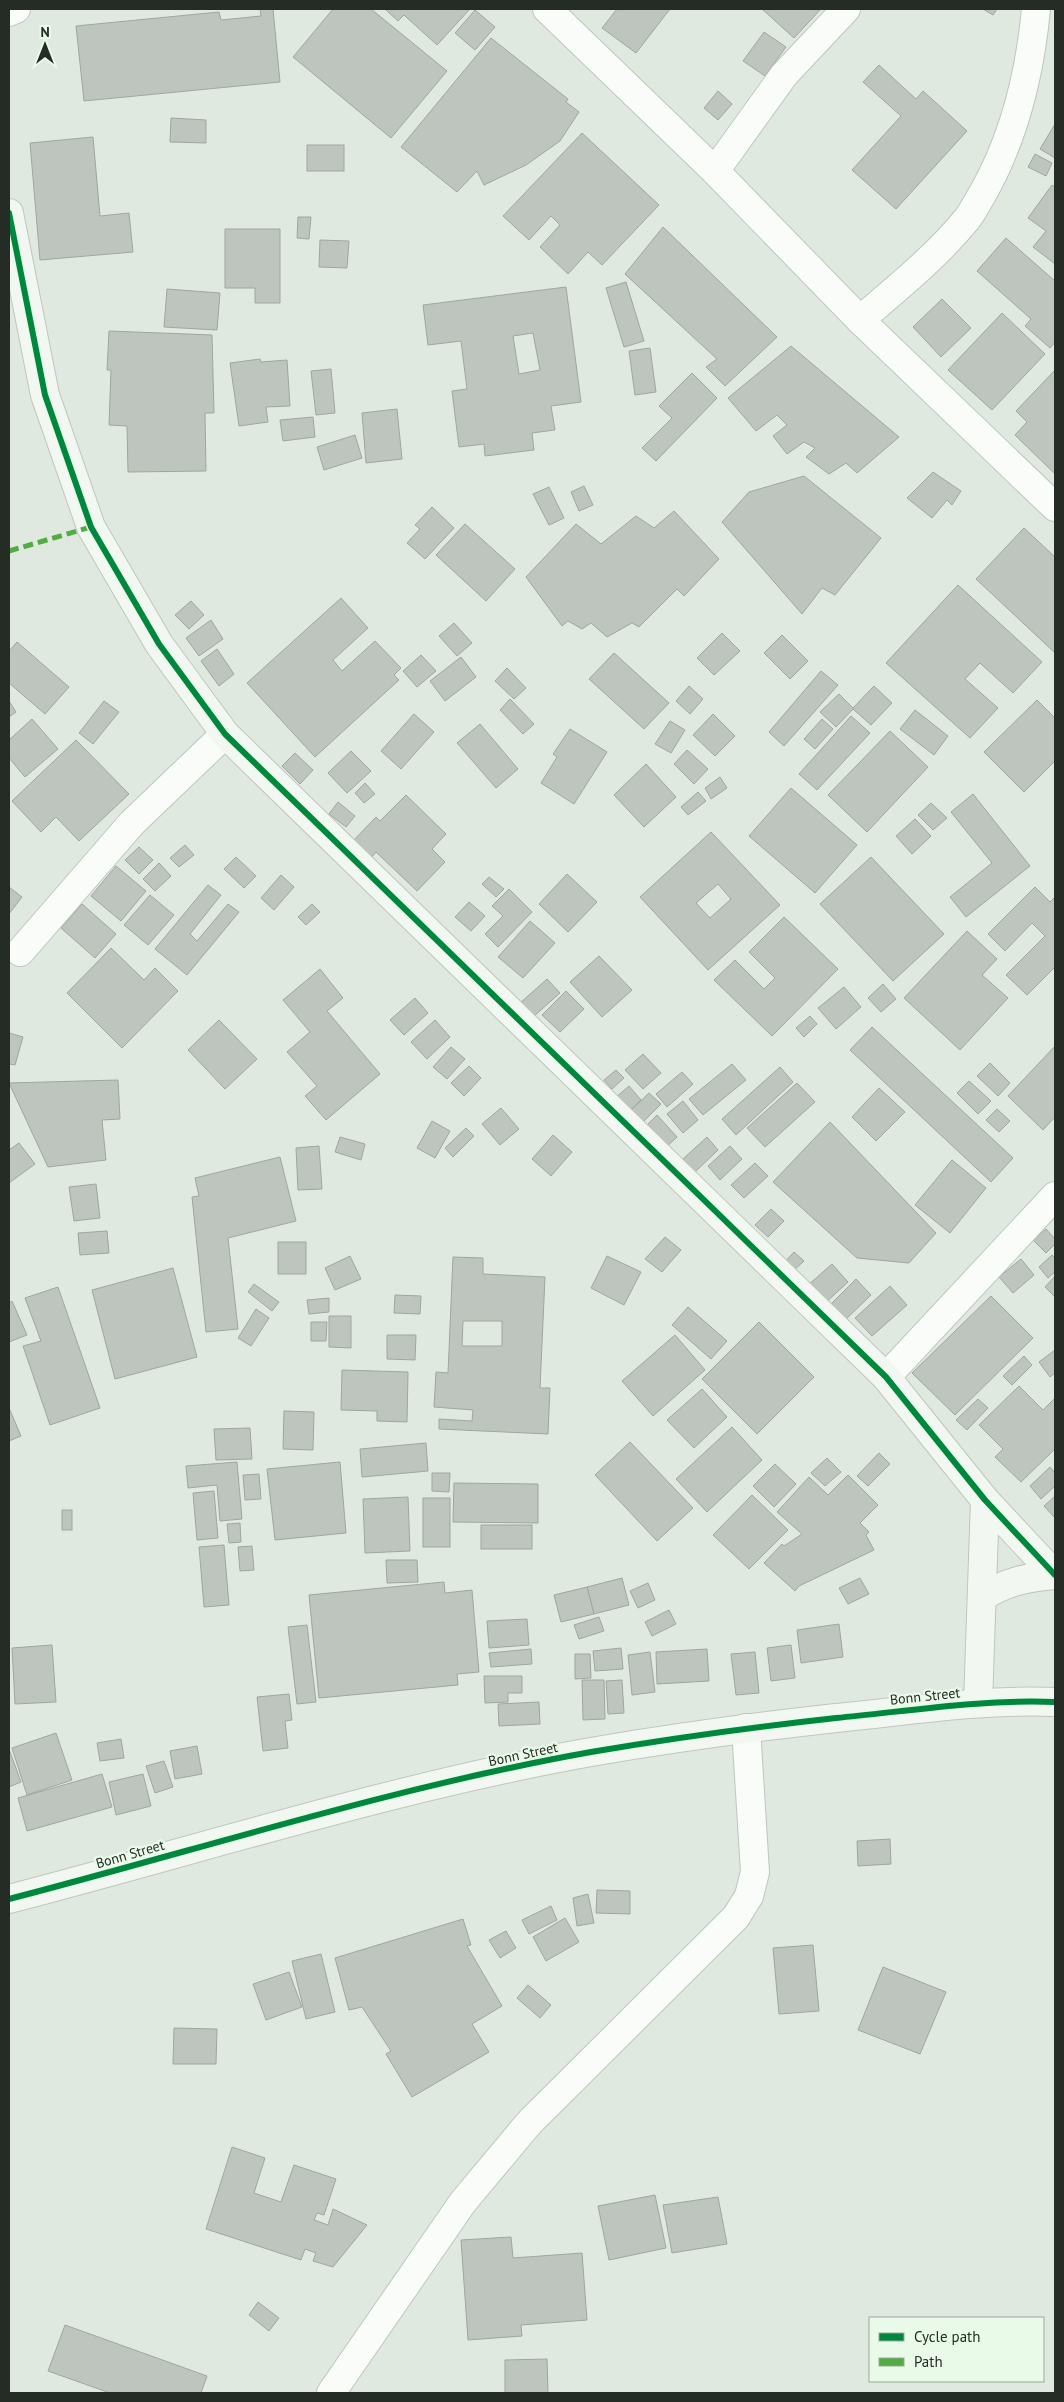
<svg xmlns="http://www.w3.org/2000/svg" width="1064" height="2402" font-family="'PT Sans',sans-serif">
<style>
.building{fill:#bec5be;stroke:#9fa69f;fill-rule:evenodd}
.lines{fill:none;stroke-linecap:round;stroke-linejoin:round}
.street-casing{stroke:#bec6be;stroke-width:30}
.secondary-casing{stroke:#bec6be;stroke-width:30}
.street{stroke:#fafcfa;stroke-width:28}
.secondary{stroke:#f2f7f2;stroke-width:28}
.quiet{stroke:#53ab44;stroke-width:5;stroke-dasharray:10 5;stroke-linecap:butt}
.cycleway-casing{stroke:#e9fae9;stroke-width:9}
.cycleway{stroke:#00873e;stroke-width:6}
.labels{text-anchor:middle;stroke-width:4.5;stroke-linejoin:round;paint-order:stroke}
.street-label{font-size:14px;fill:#252b25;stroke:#e9fae9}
</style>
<rect width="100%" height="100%" fill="#e0e9e0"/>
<g class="building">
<polygon points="260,9 273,9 280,82 84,101 76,26 219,12 221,20 261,16"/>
<polygon points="333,9 371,9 447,71 391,138 293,57"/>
<polygon points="385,9 470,9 437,45 404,15 398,21"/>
<polygon points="617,9 670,9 636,53 602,28"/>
<polygon points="762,9 821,9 794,38"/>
<polygon points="983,9 997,9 993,15"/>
<polygon points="475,10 495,27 475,50 455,33"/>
<polygon points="764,32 786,47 765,76 743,61"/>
<polygon points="491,38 568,99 566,102 579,112 560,141 526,165 484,185 477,171 457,192 401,147"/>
<polygon points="879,65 916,99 923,91 967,131 896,209 852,170 901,116 863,82"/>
<polygon points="718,91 732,104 718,120 704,108"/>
<polygon points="171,118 206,120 206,143 170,142"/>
<polygon points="1055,124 1055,158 1040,149"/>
<polygon points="582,133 659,205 602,265 588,252 568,274 540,247 560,225 551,216 529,240 503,216"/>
<polygon points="93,137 100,216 129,213 133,252 40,260 30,143"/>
<rect x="307" y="145" width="37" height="26"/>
<polygon points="1035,154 1052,163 1046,176 1028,167"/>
<polygon points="1052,185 1055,187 1055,264 1033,247 1046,231 1028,218"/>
<polygon points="298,217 311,217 309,239 297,238"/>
<polygon points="663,227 777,337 725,386 706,367 717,359 625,274"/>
<polygon points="225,229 280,229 280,303 255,303 255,288 225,288"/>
<polygon points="1006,238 1055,281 1055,342 1050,348 1025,326 1031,319 977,271"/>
<polygon points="320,240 349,241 347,268 319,267"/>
<polygon points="626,282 644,341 624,347 606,288"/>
<path d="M 566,287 L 581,402 L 551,406 L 555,430 L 532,433 L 534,450 L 485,456 L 484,444 L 459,447 L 452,391 L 467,389 L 461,341 L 428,345 L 423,305 ZM 533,333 L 540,370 L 519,374 L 513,336 Z"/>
<polygon points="167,289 220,293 217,330 164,327"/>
<polygon points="942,299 971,328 941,357 913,327"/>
<polygon points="1002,313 1045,354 992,410 948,370"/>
<polygon points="109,331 212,335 214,413 205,413 206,471 128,472 127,426 109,425 111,370 107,370"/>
<polygon points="791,346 899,437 857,473 846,463 829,474 806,457 815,448 804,442 787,454 773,436 787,425 777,415 756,431 728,398"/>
<polygon points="650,348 656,392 635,395 629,351"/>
<polygon points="260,359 261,362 287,360 290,406 266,407 268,422 239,426 230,363"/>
<polygon points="331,369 335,413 316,415 311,371"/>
<polygon points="1055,370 1055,474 1015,435 1027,422 1016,411"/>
<polygon points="692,373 717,398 656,461 642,448 672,418 659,406"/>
<polygon points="397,409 402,459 366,463 362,413"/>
<polygon points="313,417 315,437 283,441 280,420"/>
<polygon points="355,435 362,458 324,470 317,447"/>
<polygon points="933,472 961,491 952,505 947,500 932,518 907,498"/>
<polygon points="804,476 881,538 835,595 822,588 802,614 722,522 749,492"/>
<polygon points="584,486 593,505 579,511 571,492"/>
<polygon points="549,487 564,518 549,525 533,494"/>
<polygon points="432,507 454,528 425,559 407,543 420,529 415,525"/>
<polygon points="674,511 719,559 684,596 677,589 639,627 632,623 607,637 591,623 582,629 568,621 562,626 526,577 576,524 601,544 636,516 654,528"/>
<polygon points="465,524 515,569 486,601 436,555"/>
<polygon points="1024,528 1055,557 1055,653 976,579"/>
<polygon points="958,585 1042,662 1013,693 980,663 965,679 998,708 970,738 886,663"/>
<polygon points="341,598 368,628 333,660 342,671 375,641 401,668 394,675 399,680 315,757 247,683"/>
<polygon points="191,601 204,615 189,629 175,615"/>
<polygon points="211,620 223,639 199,656 186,638"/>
<polygon points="454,623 472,643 457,656 439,636"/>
<polygon points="722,633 740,651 714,675 697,658"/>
<polygon points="782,635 808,661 790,679 764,653"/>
<polygon points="17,642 69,687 45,714 9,683 9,651"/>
<polygon points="217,649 234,674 219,686 201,661"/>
<polygon points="614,653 669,703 644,729 589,679"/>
<polygon points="421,655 436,671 417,687 403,671"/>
<polygon points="461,657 476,677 445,701 430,681"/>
<polygon points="507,668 526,688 514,699 495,681"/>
<polygon points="821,671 838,685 784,746 769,732"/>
<polygon points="689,686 703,699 690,714 676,701"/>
<polygon points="874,686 892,703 871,725 853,709 836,727 820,712 839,694 853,708"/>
<polygon points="510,699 534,724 523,734 500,710"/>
<polygon points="1037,700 1055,718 1055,761 1024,792 984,752"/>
<polygon points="9,701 16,712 9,717"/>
<polygon points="104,701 119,712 93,744 79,733"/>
<polygon points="915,710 948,736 934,755 900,729"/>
<polygon points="414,714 434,732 401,769 381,751"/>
<polygon points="713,714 735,736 715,756 693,735"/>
<polygon points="851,716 870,733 817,790 799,774"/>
<polygon points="32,719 58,749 25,777 9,758 9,740"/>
<polygon points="822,719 833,729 815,749 804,739"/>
<polygon points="670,721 685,730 671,753 655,744"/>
<polygon points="480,724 518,769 496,788 457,743"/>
<polygon points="570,729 607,752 574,804 541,783 557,757 553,754"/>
<polygon points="890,731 928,767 867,832 828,795"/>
<polygon points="76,740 129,794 79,841 56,817 41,832 12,801"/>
<polygon points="687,750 708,769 694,784 674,764"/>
<polygon points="351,751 371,771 347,793 328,773"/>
<polygon points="295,753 313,770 300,784 282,766"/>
<polygon points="646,764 676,797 644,827 614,795"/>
<polygon points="720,777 727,788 711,799 705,788"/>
<polygon points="365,783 375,794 364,803 355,793"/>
<polygon points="791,788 857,845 815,893 749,836"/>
<polygon points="698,792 706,801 688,815 681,807"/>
<polygon points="973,794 1030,866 966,917 950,897 992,863 951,812"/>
<polygon points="406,795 446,834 432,849 445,862 417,891 376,852 371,858 353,841 376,817 380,821"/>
<polygon points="338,802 355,816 346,827 329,814"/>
<polygon points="931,803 947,818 933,830 918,815"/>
<polygon points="915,819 931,836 912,854 896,836"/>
<path d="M 711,832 L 780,905 L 708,970 L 640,897 ZM 718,884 L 731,899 L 710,918 L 696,903 Z"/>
<polygon points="185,845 194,855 179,867 170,858"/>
<polygon points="139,847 153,860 139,874 125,860"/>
<polygon points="236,857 256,876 244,888 224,869"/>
<polygon points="871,857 944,934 893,981 820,904"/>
<polygon points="159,863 171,876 155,891 143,879"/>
<polygon points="116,866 146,891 121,921 91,896"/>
<polygon points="567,874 597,902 568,932 539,904"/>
<polygon points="281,875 294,887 274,910 261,898"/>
<polygon points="489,877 504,889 496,897 482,884"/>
<polygon points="208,885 221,895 190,934 197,941 228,904 239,912 187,975 155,949"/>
<polygon points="9,887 22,897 9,914"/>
<polygon points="1035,887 1050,902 1055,897 1055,967 1027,995 1006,975 1045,936 1032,923 1005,951 988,934"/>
<polygon points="509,889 532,912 498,947 485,934 503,916 492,906"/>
<polygon points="150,895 174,915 148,945 124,925"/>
<polygon points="469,902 485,916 471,931 455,917"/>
<polygon points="82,904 116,934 95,958 61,928"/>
<polygon points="312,904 320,912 306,925 298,917"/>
<polygon points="784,917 838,969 772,1036 714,980 735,960 764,989 775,978 749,952"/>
<polygon points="530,921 555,943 523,978 498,957"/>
<polygon points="967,931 997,959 982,975 1008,998 960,1050 904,998"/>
<polygon points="111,948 144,980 155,968 178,991 122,1048 67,993"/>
<polygon points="599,956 632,990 602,1017 570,982"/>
<polygon points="320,969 343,998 327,1011 380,1074 326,1120 305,1096 317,1086 287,1052 310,1032 283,1000"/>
<polygon points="547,979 560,993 533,1017 520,1003"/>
<polygon points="883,984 896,999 881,1012 868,998"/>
<polygon points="844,987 861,1007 836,1029 818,1008"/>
<polygon points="566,991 584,1009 560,1032 542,1015"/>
<polygon points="415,998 428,1013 404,1035 390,1020"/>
<polygon points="810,1016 817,1024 804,1037 796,1028"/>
<polygon points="219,1020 257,1059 225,1089 188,1050"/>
<polygon points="435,1020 450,1037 427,1059 411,1042"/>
<polygon points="872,1027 1013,1158 991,1182 850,1050"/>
<polygon points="9,1033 23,1037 15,1065 9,1064"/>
<polygon points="1055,1046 1055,1117 1043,1130 1008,1096"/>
<polygon points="451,1047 465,1059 447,1079 433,1067"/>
<polygon points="643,1054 661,1073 643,1089 625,1070"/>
<polygon points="990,1063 1010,1083 998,1096 977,1076"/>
<polygon points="732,1064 746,1080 703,1115 689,1099"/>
<polygon points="469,1066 481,1078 464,1096 451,1083"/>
<polygon points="780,1067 793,1082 736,1135 722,1119"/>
<polygon points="616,1070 624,1078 612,1089 604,1080"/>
<polygon points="682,1072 693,1084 667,1107 656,1094"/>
<polygon points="118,1080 120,1119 102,1120 106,1160 48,1167 9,1083"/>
<polygon points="969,1081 991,1101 978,1114 957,1093"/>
<polygon points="797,1083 815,1102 765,1147 747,1128"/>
<polygon points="629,1086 641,1100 628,1112 615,1098"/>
<polygon points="879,1088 905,1112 876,1141 852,1117"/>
<polygon points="649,1093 661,1104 639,1126 627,1114"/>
<polygon points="683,1101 698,1120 683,1133 667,1114"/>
<polygon points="501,1108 519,1129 500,1145 482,1124"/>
<polygon points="997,1109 1010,1121 999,1132 986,1120"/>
<polygon points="657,1115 677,1137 664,1149 644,1128"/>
<polygon points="432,1121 450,1131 435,1158 417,1148"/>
<polygon points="830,1122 936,1233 909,1263 857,1258 773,1182"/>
<polygon points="466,1128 474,1136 453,1157 445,1148"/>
<polygon points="553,1135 572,1152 551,1176 532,1159"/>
<polygon points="340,1137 365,1144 361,1160 335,1152"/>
<polygon points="707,1137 718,1150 695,1172 683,1159"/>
<polygon points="19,1143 35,1164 9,1183 9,1150"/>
<polygon points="319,1146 322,1189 298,1190 296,1148"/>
<polygon points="730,1146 742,1159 720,1180 708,1166"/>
<polygon points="280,1157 296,1221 228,1238 238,1329 206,1332 192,1197 199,1196 195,1178"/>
<polygon points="952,1160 986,1188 950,1233 915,1205"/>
<polygon points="755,1163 768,1176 744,1198 731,1185"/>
<polygon points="96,1184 100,1218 74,1221 69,1187"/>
<polygon points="771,1209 784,1221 768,1237 755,1225"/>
<polygon points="1046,1229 1055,1239 1055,1244 1046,1253 1033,1240"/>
<polygon points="107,1231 109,1253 80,1255 78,1233"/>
<polygon points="665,1237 681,1250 662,1272 645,1259"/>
<rect x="278" y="1242" width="28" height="32"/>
<polygon points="794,1252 804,1261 792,1272 783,1264"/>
<polygon points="1052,1255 1055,1258 1055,1272 1048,1278 1039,1267"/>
<polygon points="350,1256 361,1279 335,1290 325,1268"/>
<polygon points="607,1256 641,1272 624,1305 591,1288"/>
<path d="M 453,1257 L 483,1258 L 483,1274 L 545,1277 L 540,1388 L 550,1388 L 548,1434 L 439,1429 L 439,1419 L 472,1421 L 473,1410 L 434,1407 L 436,1372 L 448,1373 ZM 463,1321 L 502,1321 L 502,1346 L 462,1346 Z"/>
<polygon points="1021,1259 1034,1275 1013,1293 999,1277"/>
<polygon points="832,1264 848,1282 823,1305 806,1287"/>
<polygon points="173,1268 197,1357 115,1379 92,1290"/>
<polygon points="1055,1276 1055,1297 1045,1287"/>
<polygon points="856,1279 871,1295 843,1322 828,1307"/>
<polygon points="254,1284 279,1302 272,1311 248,1292"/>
<polygon points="890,1286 907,1305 872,1336 855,1318"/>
<polygon points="58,1287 100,1408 50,1425 23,1346 41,1341 25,1298"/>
<polygon points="395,1295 421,1296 420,1314 394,1313"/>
<polygon points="991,1296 1033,1338 955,1415 912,1373"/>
<polygon points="329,1298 329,1312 309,1314 307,1300"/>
<polygon points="12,1301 27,1335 9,1342 9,1303"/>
<polygon points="688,1307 727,1341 711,1359 672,1325"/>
<polygon points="256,1309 269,1318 251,1346 238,1338"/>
<polygon points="329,1316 351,1316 351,1348 329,1347"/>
<polygon points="311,1322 327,1322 326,1341 311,1341"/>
<polygon points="759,1322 814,1377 757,1434 702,1379"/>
<polygon points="387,1335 416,1335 415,1360 387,1359"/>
<polygon points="675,1335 705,1370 653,1416 622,1381"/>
<polygon points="1055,1350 1055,1373 1050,1377 1039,1362"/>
<polygon points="1024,1356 1032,1365 1012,1385 1003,1376"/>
<polygon points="342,1370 408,1372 407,1422 377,1421 377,1411 341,1410"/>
<polygon points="1019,1386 1043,1410 1055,1398 1055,1449 1021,1482 995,1457 1003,1449 979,1425"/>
<polygon points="702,1389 727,1417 694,1448 667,1420"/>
<polygon points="978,1399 988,1408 967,1430 956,1420"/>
<polygon points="9,1408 21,1436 9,1441"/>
<polygon points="284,1411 314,1412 313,1450 283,1449"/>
<polygon points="732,1427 762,1460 707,1512 676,1479"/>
<polygon points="250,1428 252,1459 216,1460 214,1429"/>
<polygon points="630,1442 693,1508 657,1541 595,1475"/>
<polygon points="426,1443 428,1471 362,1477 360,1449"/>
<polygon points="879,1453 890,1464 868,1486 857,1476"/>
<polygon points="827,1458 841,1472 825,1486 811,1473"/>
<polygon points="237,1462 242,1519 220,1521 217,1485 188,1488 186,1466"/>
<polygon points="340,1462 346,1533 275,1540 267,1469"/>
<polygon points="775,1464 796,1484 774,1507 753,1486"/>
<polygon points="1050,1467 1055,1473 1055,1486 1041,1499 1030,1486"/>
<polygon points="432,1473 450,1473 449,1492 432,1491"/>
<polygon points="259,1474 261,1499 245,1500 243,1475"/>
<polygon points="848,1475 878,1505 860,1523 869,1532 866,1535 874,1550 799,1586 795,1591 764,1563 782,1544 784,1546 802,1534 777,1512 809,1477 828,1495"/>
<polygon points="454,1483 538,1484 538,1523 453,1522"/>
<polygon points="214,1491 218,1538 197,1540 193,1493"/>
<polygon points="752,1495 788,1530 749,1569 713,1535"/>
<polygon points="1055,1496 1055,1518 1044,1506"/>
<polygon points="408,1497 410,1551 365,1553 363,1499"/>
<rect x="423" y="1498" width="27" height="49"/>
<rect x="62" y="1510" width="10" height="20"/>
<polygon points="240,1523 241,1542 229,1543 227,1524"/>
<rect x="481" y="1525" width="51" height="24"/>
<polygon points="224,1545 229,1605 204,1607 199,1547"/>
<polygon points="252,1546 254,1570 240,1571 238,1547"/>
<polygon points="386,1560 417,1560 418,1582 387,1583"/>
<polygon points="622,1578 629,1605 594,1614 587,1587"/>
<polygon points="860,1578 869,1594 848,1604 839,1588"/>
<polygon points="444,1582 445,1593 472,1590 479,1672 457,1674 458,1685 319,1698 309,1595"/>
<polygon points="648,1583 655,1600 638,1608 630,1591"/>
<polygon points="587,1587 594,1614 561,1622 554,1595"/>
<polygon points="669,1610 676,1624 652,1636 645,1622"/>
<polygon points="599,1617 604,1631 579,1639 574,1625"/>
<polygon points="527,1619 529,1645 489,1648 487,1621"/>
<polygon points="839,1624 843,1657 801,1663 797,1630"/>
<polygon points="307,1625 316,1702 297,1704 288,1627"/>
<polygon points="52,1645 56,1702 15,1704 12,1648"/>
<polygon points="791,1645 795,1678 771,1681 767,1648"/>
<polygon points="621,1648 623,1669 595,1671 593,1651"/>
<polygon points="531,1649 532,1664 491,1667 489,1653"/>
<polygon points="707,1649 709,1681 657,1684 656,1652"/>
<polygon points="650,1652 655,1692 632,1695 628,1655"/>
<polygon points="755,1652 759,1693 736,1695 731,1654"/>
<polygon points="575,1654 590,1654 591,1678 575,1679"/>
<polygon points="484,1676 522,1676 522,1693 508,1693 508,1702 485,1703"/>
<polygon points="582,1680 604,1680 605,1719 583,1720"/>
<polygon points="622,1680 624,1713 608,1714 606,1681"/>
<polygon points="289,1694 292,1720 285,1721 288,1748 263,1751 257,1697"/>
<polygon points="539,1702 540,1724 499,1726 498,1704"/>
<polygon points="56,1733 72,1780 27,1795 12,1748"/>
<polygon points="121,1739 124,1758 100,1761 97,1743"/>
<polygon points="197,1746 202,1774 175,1779 170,1751"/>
<polygon points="9,1749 21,1782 9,1787"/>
<polygon points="164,1761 173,1787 155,1793 146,1766"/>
<polygon points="102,1774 112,1807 27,1831 18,1798"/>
<polygon points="143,1774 151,1806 116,1815 109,1782"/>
<polygon points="890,1839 891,1864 858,1866 857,1841"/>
<polygon points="597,1890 630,1891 630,1914 596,1913"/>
<polygon points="588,1894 594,1923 577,1926 573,1898"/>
<polygon points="551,1906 557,1920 529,1934 522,1920"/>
<polygon points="565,1918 579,1942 546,1961 533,1937"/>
<polygon points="463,1919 471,1945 467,1946 502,2006 472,2024 489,2052 412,2097 386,2054 391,2051 362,2007 349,2010 335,1958"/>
<polygon points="506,1931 516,1948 500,1958 489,1940"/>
<polygon points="813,1945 819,2011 779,2014 773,1948"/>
<polygon points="321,1954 335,2012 306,2019 292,1961"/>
<polygon points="883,1967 946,1992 920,2054 858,2030"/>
<polygon points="289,1972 302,2007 266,2020 253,1984"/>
<polygon points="528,1985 551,2005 540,2018 517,1998"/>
<polygon points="174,2028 217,2029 216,2064 173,2064"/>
<polygon points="232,2147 265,2158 254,2193 281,2202 294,2165 336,2179 324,2215 317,2213 314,2220 328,2225 333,2209 367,2225 333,2267 313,2261 316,2253 305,2249 301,2260 206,2229"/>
<polygon points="655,2195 666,2248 609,2260 598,2206"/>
<polygon points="718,2197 727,2244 672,2253 663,2205"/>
<polygon points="511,2237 513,2258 582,2253 587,2320 521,2325 522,2336 468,2340 461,2240"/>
<polygon points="258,2302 279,2318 269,2331 249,2315"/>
<polygon points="65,2325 207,2376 201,2393 110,2393 48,2371"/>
<polygon points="547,2359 548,2393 505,2393 505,2360"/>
</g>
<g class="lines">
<defs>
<g id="street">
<polyline points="547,9 715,171 860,320 1055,507"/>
<polyline points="9,12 16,9"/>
<polyline points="715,171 784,75 846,9"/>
<path d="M 860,320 C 897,288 936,257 967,219 C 973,211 978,201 983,193 C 1015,136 1030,73 1036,9"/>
<polyline points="20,952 132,823 225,734"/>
<polyline points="886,1377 1055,1196"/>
<polyline points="331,2393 463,2202 529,2123 736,1917 749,1896 755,1872 746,1728"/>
</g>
<g id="secondary">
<polyline points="9,213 45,395 91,527 159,644 225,734 886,1377 985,1500 1055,1575"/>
<path d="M 982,1597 C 1005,1582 1028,1577 1055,1575"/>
<polyline points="978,1703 985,1500"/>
<path d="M 9,1899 C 202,1849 394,1787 591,1752 C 673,1738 754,1727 836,1718 C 909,1711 982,1699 1055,1702"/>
</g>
</defs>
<use href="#street" class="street-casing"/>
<use href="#secondary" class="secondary-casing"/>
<use href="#street" class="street"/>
<use href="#secondary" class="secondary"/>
<polyline class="quiet" points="9,551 91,527"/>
<defs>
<g id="cycleway">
<polyline points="9,213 45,395 91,527 159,644 225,734 886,1377 985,1500 1055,1575"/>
<path d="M 9,1899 C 202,1849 394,1787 591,1752 C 673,1738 754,1727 836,1718 C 909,1711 982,1699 1055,1702"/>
</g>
</defs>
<use href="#cycleway" class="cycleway-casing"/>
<use href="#cycleway" class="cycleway"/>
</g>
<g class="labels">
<g class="street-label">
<text transform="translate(925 1696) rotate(-6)" y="5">Bonn Street</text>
<text transform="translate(523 1754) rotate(-12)" y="5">Bonn Street</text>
<text transform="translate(130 1854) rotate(-16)" y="5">Bonn Street</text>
</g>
</g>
<rect width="1064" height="2402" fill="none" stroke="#252b25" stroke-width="20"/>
<rect x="869" y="2317" width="175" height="65" fill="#e9fae9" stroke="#9ba79b"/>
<rect x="879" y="2333" width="25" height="8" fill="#00873e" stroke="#9ba79b"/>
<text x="914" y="2342" font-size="15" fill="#252b25">Cycle path</text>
<rect x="879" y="2358" width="25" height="8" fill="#53ab44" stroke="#9ba79b"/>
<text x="914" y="2367" font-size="15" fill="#252b25">Path</text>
<g transform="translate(45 45)" stroke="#e9fae9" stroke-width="4" paint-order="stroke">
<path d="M0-4L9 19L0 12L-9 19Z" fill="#252b25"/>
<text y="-8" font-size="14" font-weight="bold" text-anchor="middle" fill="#252b25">N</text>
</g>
</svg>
